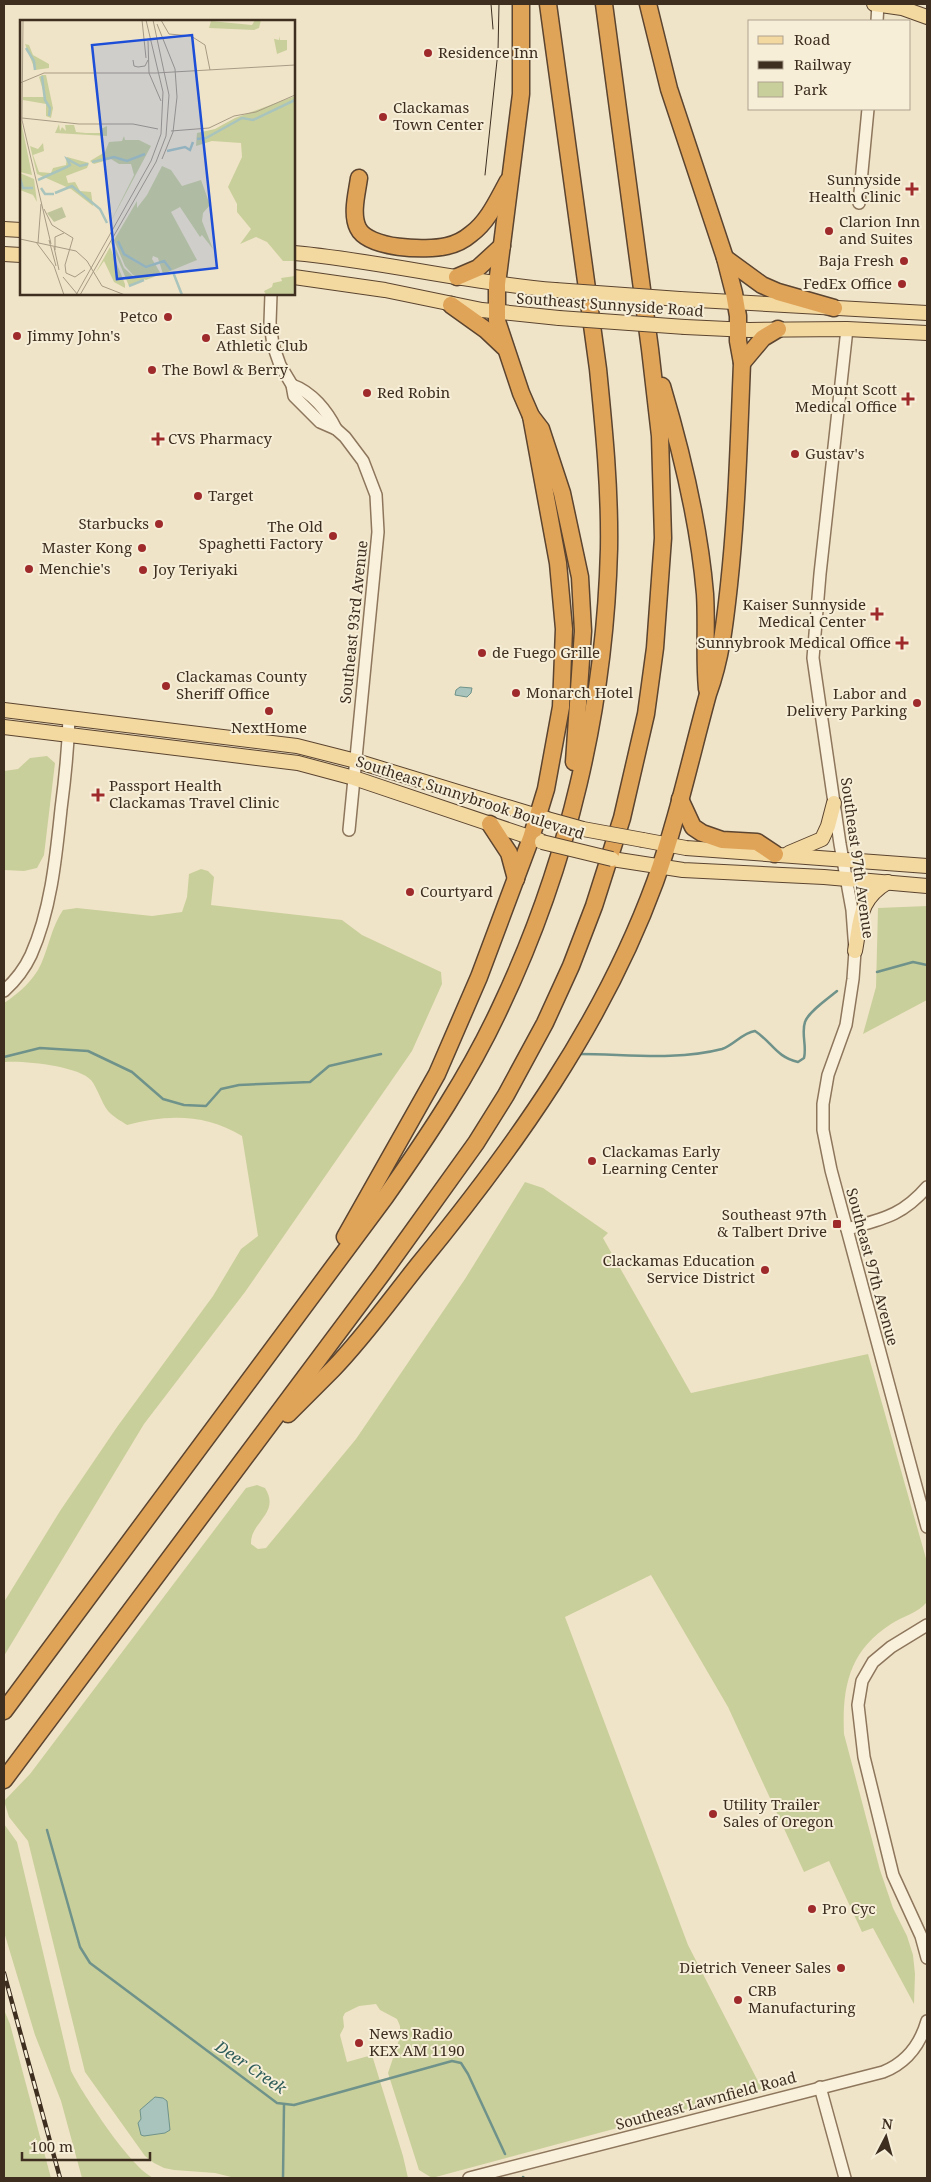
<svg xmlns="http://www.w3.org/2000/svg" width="931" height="2182" font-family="'Noto Serif',serif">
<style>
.green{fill:#c9cf9b}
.water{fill:#a9c4bc;stroke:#6f938a}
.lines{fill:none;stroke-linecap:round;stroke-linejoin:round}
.stream{stroke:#6f938a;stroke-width:2.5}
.minor-casing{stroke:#8d765c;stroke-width:14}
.major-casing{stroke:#5b4430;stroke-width:16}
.highway-casing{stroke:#5b4430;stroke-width:19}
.minor{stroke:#faf1dc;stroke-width:11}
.major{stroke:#f3d9a0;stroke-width:14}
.highway{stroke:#e0a458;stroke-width:16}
.tram{stroke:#3d2e20;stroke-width:1}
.rail-casing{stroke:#3d2e20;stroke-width:4.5}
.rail{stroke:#f7eed8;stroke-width:2.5;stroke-dasharray:8;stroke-linecap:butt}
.major-bridge-casing{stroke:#5b4430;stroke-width:16;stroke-linecap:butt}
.major-bridge{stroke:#f3d9a0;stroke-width:14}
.poi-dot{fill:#9e2a2b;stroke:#f7eed8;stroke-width:2}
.labels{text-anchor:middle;stroke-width:4;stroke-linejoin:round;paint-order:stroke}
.poi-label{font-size:15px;fill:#3d2e20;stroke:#f7eed8;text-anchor:start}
.street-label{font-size:15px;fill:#3d2e20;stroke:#f7eed8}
.water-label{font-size:16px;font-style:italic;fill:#2f5d5a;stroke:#f7eed8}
.inset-river{fill:none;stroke:#a9c4bc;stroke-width:2.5}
.inset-road{fill:none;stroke:#a89b85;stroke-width:1}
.view{fill:#1d4ed8;fill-opacity:0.15;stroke:#1d4ed8;stroke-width:2.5}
.inset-edge{fill:none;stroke:#3d2e20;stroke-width:2.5}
</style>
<rect width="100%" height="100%" fill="#f0e4c8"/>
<g class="green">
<polygon points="47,756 55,763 44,855 37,868 24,871 4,870 4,771 18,769 30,758"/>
<path d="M 201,869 L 208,871 L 214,877 L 211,905 L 342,920 L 362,935 L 441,972 L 442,984 L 412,1051 L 245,1292 L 144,1424 L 4,1656 L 4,1602 L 60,1511 L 117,1427 L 213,1296 L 241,1249 L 258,1236 L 242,1136 C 206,1114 167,1114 127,1125 C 121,1121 112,1116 108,1111 C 101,1102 98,1089 91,1080 C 79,1066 22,1060 4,1062 L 4,1003 C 18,994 34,980 41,964 C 49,946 52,926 63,910 L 77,908 L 152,916 L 182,912 L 187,897 L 189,874 Z"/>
<polygon points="927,906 927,1000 863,1034 876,987 878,908"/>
<path d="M 525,1182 L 543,1188 L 608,1233 L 603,1238 L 691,1393 L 868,1354 L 927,1562 L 927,1602 C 918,1613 903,1616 891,1624 C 849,1651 842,1687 844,1734 L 880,1870 L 893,1908 L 907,1936 L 913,1955 L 915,1974 L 914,2004 L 873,1928 L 862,1932 L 829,1861 L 804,1872 L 728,1707 L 651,1575 L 565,1617 L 688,1945 L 762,2089 L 432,2178 L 419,2170 L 388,2073 L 400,2037 L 400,2026 L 397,2019 L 380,2010 L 376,2004 L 359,2006 L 345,2013 L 343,2017 L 344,2027 L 340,2035 L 347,2062 L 372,2055 L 403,2156 L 408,2178 L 235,2178 L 215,2173 L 174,2170 L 164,2168 L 154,2163 L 145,2156 L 85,2072 L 28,1841 L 9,1817 L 4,1801 L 30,1774 L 246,1488 L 257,1485 L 265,1488 C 281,1513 250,1522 251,1544 L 258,1549 L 266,1548 L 356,1439 L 465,1279 Z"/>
<path d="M 4,1824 L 17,1842 L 71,2071 C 83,2094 131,2169 154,2178 L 82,2178 L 61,2101 L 35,2035 L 4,1932 Z"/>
<polygon points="4,2010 10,2024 51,2178 4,2178"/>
</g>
<g class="water">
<polygon points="460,687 472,688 471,693 467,697 455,695 456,690"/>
<polygon points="155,2097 163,2098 167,2101 170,2130 165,2133 144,2136 141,2135 138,2123 141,2119 140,2110"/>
</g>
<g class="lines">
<g class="stream">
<polyline points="877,972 913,962 927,965"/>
<path d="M 579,1054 C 626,1054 676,1061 722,1049 C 734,1045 742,1033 755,1031 C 772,1042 776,1057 798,1062 L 804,1058 C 807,1046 801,1033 805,1022 C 808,1012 829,998 837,991"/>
<polyline points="4,1057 40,1048 88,1051 132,1072 163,1099 184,1105 206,1106 221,1089 239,1085 310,1082 329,1066 381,1054"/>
<polyline points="47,1830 80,1947 90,1963 277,2103 294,2105 452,2061 461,2063 468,2074 505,2154"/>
<polyline points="523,2177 524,2178"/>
<polyline points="283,2178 284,2105"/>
</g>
<defs>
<g id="minor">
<polyline points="877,21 878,4"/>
<polyline points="859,203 868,109"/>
<polyline points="271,294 270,323 273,345 280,365 292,385 294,396 320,422 336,429 345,437 363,461 376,495 378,532 349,830"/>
<polyline points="847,329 820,574 813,658 840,844 852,910 855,951 853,979 846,1025 828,1075 823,1104 823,1130 831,1170 927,1527"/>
<path d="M 292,385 C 312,392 327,411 336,429"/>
<path d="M 4,991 C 15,981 25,968 31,955 C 51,910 56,857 61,809 C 65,779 68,749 69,718"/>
<path d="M 847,1229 C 882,1219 902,1216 927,1187"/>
<polyline points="927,1625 891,1647 873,1662 862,1681 858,1705 864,1757 893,1875 921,1936 927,1958"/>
<polyline points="820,2087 845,2178"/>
<path d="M 469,2178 L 883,2072 C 906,2063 920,2045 927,2021"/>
</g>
<g id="major">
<polyline points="874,4 902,8 927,17"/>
<polyline points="4,229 21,230"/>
<path d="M 294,253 C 382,261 467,283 555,290"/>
<polyline points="4,254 21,255"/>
<polyline points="294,277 385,290 482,310 559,318"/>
<polyline points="680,299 927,313"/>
<polyline points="685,327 749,330 847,329 927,333"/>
<polyline points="4,710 297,746 356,761 547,819"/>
<polyline points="4,727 298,763 354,778 541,841"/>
<polyline points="643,840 686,848 927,866"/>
<polyline points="789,853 822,839 828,826 834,803"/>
<polyline points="612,859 683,870 824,877 927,886"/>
<path d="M 855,951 C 861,919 858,900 888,882"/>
</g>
<g id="highway">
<polyline points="521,4 521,94 497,284 497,321 521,393 531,416 541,429 562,493 580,577 583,631 574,762"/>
<path d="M 359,178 C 357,193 351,214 358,228 C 368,249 426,251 447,246 C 456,244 464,240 471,234 C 488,222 498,199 508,181"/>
<polyline points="725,258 762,285 778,292 834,308"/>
<polyline points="457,277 478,268 502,246"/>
<polyline points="451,305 486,330 504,347"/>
<polyline points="742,363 763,338 778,329"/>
<path d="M 662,386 C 682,453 699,523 705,594 C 707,626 704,657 707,689"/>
<polyline points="680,799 693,827 702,833 722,840 757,842 775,854"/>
<polyline points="490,824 509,853 516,879"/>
<polyline points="345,1237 437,1074 479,977 531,838 546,789 561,707 564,629 558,563 531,416"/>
<path d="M 288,1414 C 303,1399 318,1384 333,1369 C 364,1337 391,1299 419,1264 C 514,1148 603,1024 655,882 C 677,821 691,756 708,694 C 721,659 725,622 729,585 C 737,511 739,437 742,363 L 738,341 L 738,316 L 734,293 L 725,258 L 669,89 L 648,4"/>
<path d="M 4,1711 L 386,1196 C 428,1136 469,1075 500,1008 C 568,865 605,707 609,549 C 610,489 604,429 598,369 L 548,4"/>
<polyline points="4,1780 382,1274 476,1143 506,1095 545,1023 571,966 594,906 622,818 646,714 655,648 663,538 660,436 650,349 604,4"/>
</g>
</defs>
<use href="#minor" class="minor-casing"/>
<use href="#major" class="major-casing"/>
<use href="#highway" class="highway-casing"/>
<use href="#minor" class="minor"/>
<use href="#major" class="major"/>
<use href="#highway" class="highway"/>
<g class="tram">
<polyline points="491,4 493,29"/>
<polyline points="485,175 498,51 499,4"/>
</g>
<defs>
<polyline id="rail" points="4,1973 60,2178"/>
</defs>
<use href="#rail" class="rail-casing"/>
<use href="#rail" class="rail"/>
<defs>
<g id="major-bridge">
<polyline points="555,290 680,299"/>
<polyline points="559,318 685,327"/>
<polyline points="547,819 583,829 643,840"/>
<polyline points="542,842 612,859"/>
</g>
</defs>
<use href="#major-bridge" class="major-bridge-casing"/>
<use href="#major-bridge" class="major-bridge"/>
</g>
<g class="poi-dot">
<circle cx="428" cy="53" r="5"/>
<circle cx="383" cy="117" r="5"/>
<path d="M909.5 181.5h5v5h5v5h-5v5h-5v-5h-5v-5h5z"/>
<circle cx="829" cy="231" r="5"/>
<circle cx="904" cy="261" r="5"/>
<circle cx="902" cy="284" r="5"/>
<circle cx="168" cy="317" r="5"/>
<circle cx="17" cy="336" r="5"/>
<circle cx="206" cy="338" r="5"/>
<circle cx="152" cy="370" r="5"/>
<circle cx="367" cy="393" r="5"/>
<path d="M905.5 391.5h5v5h5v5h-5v5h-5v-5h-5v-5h5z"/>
<path d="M155.5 431.5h5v5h5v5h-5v5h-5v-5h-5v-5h5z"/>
<circle cx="795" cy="454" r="5"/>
<circle cx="198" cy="496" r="5"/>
<circle cx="159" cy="524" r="5"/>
<circle cx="333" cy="536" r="5"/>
<circle cx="142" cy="548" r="5"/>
<circle cx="29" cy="569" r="5"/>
<circle cx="143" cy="570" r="5"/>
<path d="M874.5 606.5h5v5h5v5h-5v5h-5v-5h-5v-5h5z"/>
<path d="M899.5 635.5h5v5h5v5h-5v5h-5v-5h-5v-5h5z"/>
<circle cx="482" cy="653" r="5"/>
<circle cx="166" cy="686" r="5"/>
<circle cx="516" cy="693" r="5"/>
<circle cx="917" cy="703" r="5"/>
<circle cx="269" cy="711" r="5"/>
<path d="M95.5 787.5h5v5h5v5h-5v5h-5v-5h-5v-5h5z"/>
<circle cx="410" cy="892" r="5"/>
<circle cx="592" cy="1161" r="5"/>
<rect x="832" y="1219" width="10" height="10" rx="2.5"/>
<circle cx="765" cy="1270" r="5"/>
<circle cx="713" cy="1814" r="5"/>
<circle cx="812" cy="1909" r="5"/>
<circle cx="841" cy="1968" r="5"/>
<circle cx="738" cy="2000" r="5"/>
<circle cx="359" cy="2043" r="5"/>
</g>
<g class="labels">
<g class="poi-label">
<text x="438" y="58">Residence Inn</text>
<text x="393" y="113">Clackamas<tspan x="393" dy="17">Town Center</tspan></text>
<text x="901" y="185" text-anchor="end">Sunnyside<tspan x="901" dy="17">Health Clinic</tspan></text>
<text x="839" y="227">Clarion Inn<tspan x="839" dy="17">and Suites</tspan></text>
<text x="894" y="266" text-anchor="end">Baja Fresh</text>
<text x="892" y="289" text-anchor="end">FedEx Office</text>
<text x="158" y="322" text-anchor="end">Petco</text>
<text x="216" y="334">East Side<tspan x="216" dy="17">Athletic Club</tspan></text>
<text x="27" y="341">Jimmy John's</text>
<text x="162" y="375">The Bowl &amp; Berry</text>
<text x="897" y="395" text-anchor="end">Mount Scott<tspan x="897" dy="17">Medical Office</tspan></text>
<text x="377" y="398">Red Robin</text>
<text x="168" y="444">CVS Pharmacy</text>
<text x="805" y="459">Gustav's</text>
<text x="208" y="501">Target</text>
<text x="149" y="529" text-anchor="end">Starbucks</text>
<text x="323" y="532" text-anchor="end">The Old<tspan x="323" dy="17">Spaghetti Factory</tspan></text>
<text x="132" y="553" text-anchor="end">Master Kong</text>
<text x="39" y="574">Menchie's</text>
<text x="153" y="575">Joy Teriyaki</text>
<text x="866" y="610" text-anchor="end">Kaiser Sunnyside<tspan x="866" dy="17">Medical Center</tspan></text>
<text x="891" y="648" text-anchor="end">Sunnybrook Medical Office</text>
<text x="492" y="658">de Fuego Grille</text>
<text x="176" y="682">Clackamas County<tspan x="176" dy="17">Sheriff Office</tspan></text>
<text x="526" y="698">Monarch Hotel</text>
<text x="907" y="699" text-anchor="end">Labor and<tspan x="907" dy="17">Delivery Parking</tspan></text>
<text x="269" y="733" text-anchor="middle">NextHome</text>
<text x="109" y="791">Passport Health<tspan x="109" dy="17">Clackamas Travel Clinic</tspan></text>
<text x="420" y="897">Courtyard</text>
<text x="602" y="1157">Clackamas Early<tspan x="602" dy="17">Learning Center</tspan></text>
<text x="827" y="1220" text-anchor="end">Southeast 97th<tspan x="827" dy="17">&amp; Talbert Drive</tspan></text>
<text x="755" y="1266" text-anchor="end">Clackamas Education<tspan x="755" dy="17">Service District</tspan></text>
<text x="723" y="1810">Utility Trailer<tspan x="723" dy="17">Sales of Oregon</tspan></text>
<text x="822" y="1914">Pro Cyc</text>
<text x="831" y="1973" text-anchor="end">Dietrich Veneer Sales</text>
<text x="748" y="1996">CRB<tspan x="748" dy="17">Manufacturing</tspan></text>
<text x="369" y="2039">News Radio<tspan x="369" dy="17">KEX AM 1190</tspan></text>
</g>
<g class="street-label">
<text transform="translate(610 305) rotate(4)" y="5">Southeast Sunnyside Road</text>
<text transform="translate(354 622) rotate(-84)" y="5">Southeast 93rd Avenue</text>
<text transform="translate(470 798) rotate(18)" y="5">Southeast Sunnybrook Boulevard</text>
<text transform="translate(857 858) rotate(82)" y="5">Southeast 97th Avenue</text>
<text transform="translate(872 1267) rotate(75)" y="5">Southeast 97th Avenue</text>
<text transform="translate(706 2101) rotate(-15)" y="5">Southeast Lawnfield Road</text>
</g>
<g class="water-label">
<text transform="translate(251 2067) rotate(34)" y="6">Deer Creek</text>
</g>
</g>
<g transform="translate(20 20)">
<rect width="275" height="275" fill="#f0e4c8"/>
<path d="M 235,0 L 241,0 L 239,8 L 234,10 L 189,8 L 191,1 L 232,5 ZM 260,16 L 260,20 L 267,20 L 267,30 L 257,34 L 254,19 L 250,18 L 259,20 ZM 5,24 L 9,25 L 13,35 L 29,44 L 29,48 L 15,50 ZM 22,55 L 26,55 L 33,88 L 31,98 L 26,96 L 26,84 L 3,80 L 3,77 L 25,77 L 19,57 ZM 275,76 L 275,241 L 263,241 L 247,222 L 236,217 L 220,224 L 231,209 L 217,192 L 217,184 L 208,167 L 222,137 L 221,123 L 192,121 L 176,126 L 177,113 L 195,109 L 215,98 ZM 0,96 L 12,155 L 0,152 ZM 39,104 L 40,111 L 42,107 L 46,111 L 45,105 L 54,105 L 56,112 L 66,113 L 80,113 L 81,109 L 87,106 L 87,116 L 35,113 ZM 104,116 L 105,120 L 119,120 L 131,126 L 89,205 L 114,155 L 111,144 L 99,144 L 91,139 L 74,144 L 70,141 L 85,132 L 89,122 L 102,121 ZM 23,123 L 24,131 L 13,135 L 19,152 L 31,153 L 33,148 L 46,145 L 47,137 L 69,143 L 67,148 L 46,156 L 48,163 L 55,162 L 60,171 L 71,172 L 73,186 L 51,169 L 17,154 L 10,126 L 18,129 ZM 142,146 L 151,150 L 162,166 L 181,160 L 190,185 L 183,193 L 182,201 L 193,229 L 182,215 L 180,217 L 160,187 L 151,192 L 177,240 L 143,254 L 138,238 L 133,236 L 132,239 L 141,254 L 126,260 L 113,255 L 105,246 L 94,220 L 117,181 L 117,188 L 127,175 ZM 0,153 L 14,159 L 17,182 L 13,175 L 0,170 ZM 92,219 L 104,248 L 113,256 L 121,257 L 124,260 L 109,266 L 91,223 ZM 90,227 L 105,264 L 105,268 L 94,262 L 84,241 L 75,254 ZM 275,256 L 275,275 L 246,275 L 244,271 L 252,267 L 253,263 L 262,261 L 261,258 Z" fill="#c9cf9b"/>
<path d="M 42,187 L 46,197 L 34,202 L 27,193 Z" fill="#bfc49a"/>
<path class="inset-river" d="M 6,28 L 14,41 L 15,50M 22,56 L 25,80 L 30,88 L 29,96M 177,119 L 186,118 L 222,98 L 233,100 L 275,80M 147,131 L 165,127 L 170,130 L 173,122M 72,142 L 94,137 L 107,141 L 125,134M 0,158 L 3,168 L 13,168M 18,160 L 47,147 L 50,145 L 47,139 L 60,146 L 68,144M 21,168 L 25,174 L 34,174M 35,173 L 52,166 L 80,189 L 87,203M 98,221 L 104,234 L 126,247 L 144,241 L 151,250M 153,252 L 162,275M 109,266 L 124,260"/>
<path class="inset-road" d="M 3,0 L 2,100 L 31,224M 122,0 L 126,38M 141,0 L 149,14 L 171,16 L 185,25 L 190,50M 137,4 L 155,49 L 157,77 L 153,112 L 142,139M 128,21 L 129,53 L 141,81M 113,40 L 114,46 L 118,47 L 125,46 L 128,40M 0,63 L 24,53 L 136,53 L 275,45M 2,98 L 59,104 L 113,104 L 138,109M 151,111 L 189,108 L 214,96 L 236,92 L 275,75M 24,189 L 32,205 L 53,218 L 45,245 L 46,253 L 55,257 L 65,250M 0,219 L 56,231 L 67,241 L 82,266 L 105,275M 29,220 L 36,246M 16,222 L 34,246 L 44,275M 18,223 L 21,184M 34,227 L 39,250M 35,230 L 35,217 L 44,213M 43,257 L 58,275M 56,275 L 131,141 L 141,114 L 143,72 L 126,0M 60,275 L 136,142 L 146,116 L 149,75 L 133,0"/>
<path class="view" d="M 172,15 L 197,248 L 97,259 L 72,25 Z"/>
<rect width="275" height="275" class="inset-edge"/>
</g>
<rect width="931" height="2182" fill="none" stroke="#3d2e20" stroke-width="10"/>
<rect x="748" y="20" width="162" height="90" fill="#f7eed8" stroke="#ada18e"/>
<rect x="758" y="36" width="25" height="8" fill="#f3d9a0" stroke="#ada18e"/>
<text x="794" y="45" font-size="15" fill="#3d2e20">Road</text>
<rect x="758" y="61" width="25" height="8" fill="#3d2e20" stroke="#ada18e"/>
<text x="794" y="70" font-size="15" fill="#3d2e20">Railway</text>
<rect x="758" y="82" width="25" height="15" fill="#c9cf9b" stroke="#ada18e"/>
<text x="794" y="95" font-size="15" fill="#3d2e20">Park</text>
<g transform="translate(886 2137) rotate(6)" stroke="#f7eed8" stroke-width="4" paint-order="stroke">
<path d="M0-4L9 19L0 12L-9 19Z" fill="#3d2e20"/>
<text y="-8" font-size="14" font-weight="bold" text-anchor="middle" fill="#3d2e20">N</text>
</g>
<path d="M22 2152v8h128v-8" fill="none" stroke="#3d2e20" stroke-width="2.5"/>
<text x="30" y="2152" font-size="15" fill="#3d2e20" stroke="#f7eed8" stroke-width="4" paint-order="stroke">100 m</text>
</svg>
